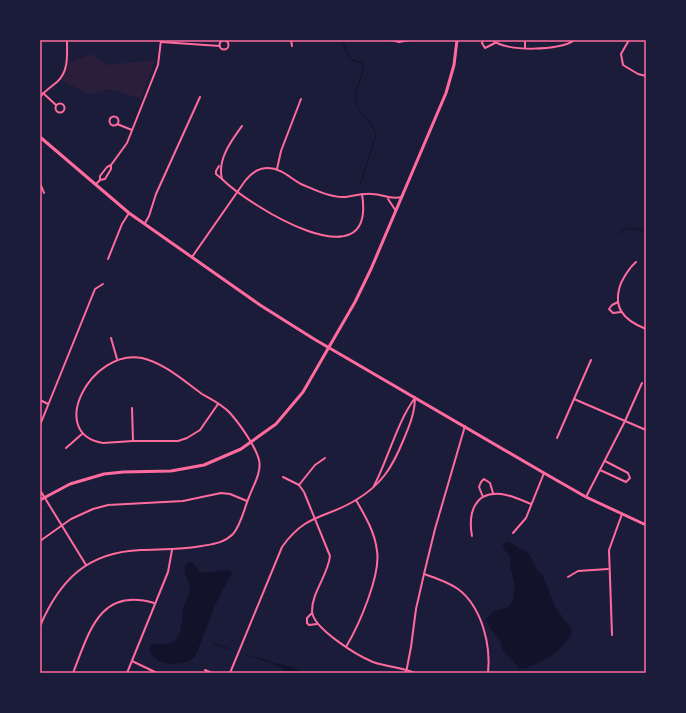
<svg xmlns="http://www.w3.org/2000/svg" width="686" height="713" font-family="Mulish,sans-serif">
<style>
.green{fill:#2a1e3b}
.water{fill:#12122b}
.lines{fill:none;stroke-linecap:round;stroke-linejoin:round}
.stream{stroke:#12122b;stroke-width:1}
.minor{stroke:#ff6b9d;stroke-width:2}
.secondary{stroke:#ff6b9d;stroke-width:3}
.primary{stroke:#ff6b9d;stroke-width:3}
.neatline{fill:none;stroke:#ff6b9d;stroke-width:1.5}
</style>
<rect width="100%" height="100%" fill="#1b1b3a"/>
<polygon class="green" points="91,54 107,65 155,60 141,99 110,89 89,94 62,81 69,63"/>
<g class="water">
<path d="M 509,542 L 529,554 L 538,572 L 542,574 L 555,607 L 572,630 C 570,647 538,665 523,669 L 519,668 L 502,649 L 500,640 L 490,628 L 486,619 L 493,612 L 508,607 L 513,600 L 515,584 L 510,567 L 511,557 L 502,547 L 504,544 Z"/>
<path d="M 189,562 L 193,563 L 201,573 L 229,570 L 232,573 L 216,603 L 195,657 C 183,667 154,667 149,649 L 152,644 C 157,643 162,645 168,644 C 184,641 181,618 184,606 C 185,600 190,594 190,588 C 190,579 181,575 186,565 Z"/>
<polygon points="270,662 293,667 301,673 285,673 283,669"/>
</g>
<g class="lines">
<g class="stream">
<path d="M 342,40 L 350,59 L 362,63 C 366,76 352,89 356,103 C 360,115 373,122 376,135 L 360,185"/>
<polyline points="617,234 628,228 646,231"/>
<polyline points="213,643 232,650"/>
<polyline points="246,655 270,662"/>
</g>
<g class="minor">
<polyline points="291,40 292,46"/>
<polyline points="391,40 399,42 410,40"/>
<polyline points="483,40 482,43 485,48 495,43"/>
<path d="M 493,40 C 503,52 563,51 574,40"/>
<polyline points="629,40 621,54 623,65 638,74 646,76"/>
<circle cx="224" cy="45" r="4.5"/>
<polyline points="161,42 220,46"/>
<polyline points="525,48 525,40"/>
<polyline points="43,93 56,105"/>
<path d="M 40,97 C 45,91 51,87 57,82 C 69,71 67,55 67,40"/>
<circle cx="60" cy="108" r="4.5"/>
<circle cx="114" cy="121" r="4.5"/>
<polyline points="117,124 132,130"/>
<path d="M 242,126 C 231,141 217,160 222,179 C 248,205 377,286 362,194"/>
<polyline points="219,166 216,171 216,174 222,179"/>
<polyline points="277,169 281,151 301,99"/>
<polyline points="100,180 100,176 107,167 111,165"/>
<polyline points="40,183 44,193"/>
<polyline points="96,184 100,180 105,179 111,169 111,165 127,143 158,65 161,40"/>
<polyline points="388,199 396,211"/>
<polyline points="145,223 149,216 156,194 200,97"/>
<path d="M 192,257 L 245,181 C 251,173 258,168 268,168 C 281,168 290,178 301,184 C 313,189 331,198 345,197 C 354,196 363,193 372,194 C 384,194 388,200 402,197"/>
<polyline points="108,259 122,224 129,213"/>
<path d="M 636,262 C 629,268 625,275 621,283 C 612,307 623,320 646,329"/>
<polyline points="618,302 612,305 609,309 613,313 621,312"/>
<polyline points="111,338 117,359"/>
<polyline points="574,399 646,430"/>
<polyline points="40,400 48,404"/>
<polyline points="132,408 133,441"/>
<polyline points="40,425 95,289 103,284"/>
<polyline points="557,438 591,360"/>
<polyline points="66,448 82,434"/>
<polyline points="600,470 626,482 630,478 628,473 605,461"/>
<path d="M 283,477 L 299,485 L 304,492 L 330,556 C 328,575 312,592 312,611 C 312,628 358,656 373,662 C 387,667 401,667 415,673"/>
<polyline points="299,485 315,465 325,458"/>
<path d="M 374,486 C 388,459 398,420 415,398"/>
<polyline points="40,490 86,565"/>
<polyline points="483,497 479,487 481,482 484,479 490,483 493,493"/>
<polyline points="586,497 625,421 642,383"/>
<polyline points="513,533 526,518 544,473"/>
<path d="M 472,536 C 468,514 474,491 501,494 C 511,495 521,500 531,504"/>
<polyline points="40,541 71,519 93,509 108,505 183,501 221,493 230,494 247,501"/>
<path d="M 424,574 C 436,578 448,582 458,589 C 482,607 491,645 488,673"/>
<polyline points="568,577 578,571 608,569"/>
<polyline points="312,613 307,618 307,623 309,625 317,624"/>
<path d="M 40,626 C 60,580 87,552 141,550 C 161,549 181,550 202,546 C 213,544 224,543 233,534 C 241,525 244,509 249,497 C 253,486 262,472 259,460 C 256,447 239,423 230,413 C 223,405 211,399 202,394 C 184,381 164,363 142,358 C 91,348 46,434 103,443 L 133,441 L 178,441 L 187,438 L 200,430 L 218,404"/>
<polyline points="612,635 609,550 622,514"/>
<path d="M 346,647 C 359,625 381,575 377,551 C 375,532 365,516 356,500"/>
<polyline points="132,661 157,673"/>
<polyline points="205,670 212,673"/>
<path d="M 73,673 C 89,633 99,587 154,603"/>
<polyline points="127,673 168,572 172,550"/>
<path d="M 230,673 L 282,547 C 306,513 325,519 356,500 C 381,485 392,468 403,441 C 409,427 415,413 415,397"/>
<polyline points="406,673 411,647 416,609 424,574 435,529 465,426"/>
</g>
<polyline class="secondary" points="40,500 70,484 104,474 123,472 171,471 204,465 241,449 276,424 303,392 355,302 371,269 446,93 454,65 457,40"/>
<polyline class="primary" points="40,137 129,213 260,305 314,339 544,473 586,497 646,525"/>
</g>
<rect width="686" height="713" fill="none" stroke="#1b1b3a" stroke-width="82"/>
<rect x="41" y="41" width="604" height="631" class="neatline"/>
</svg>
